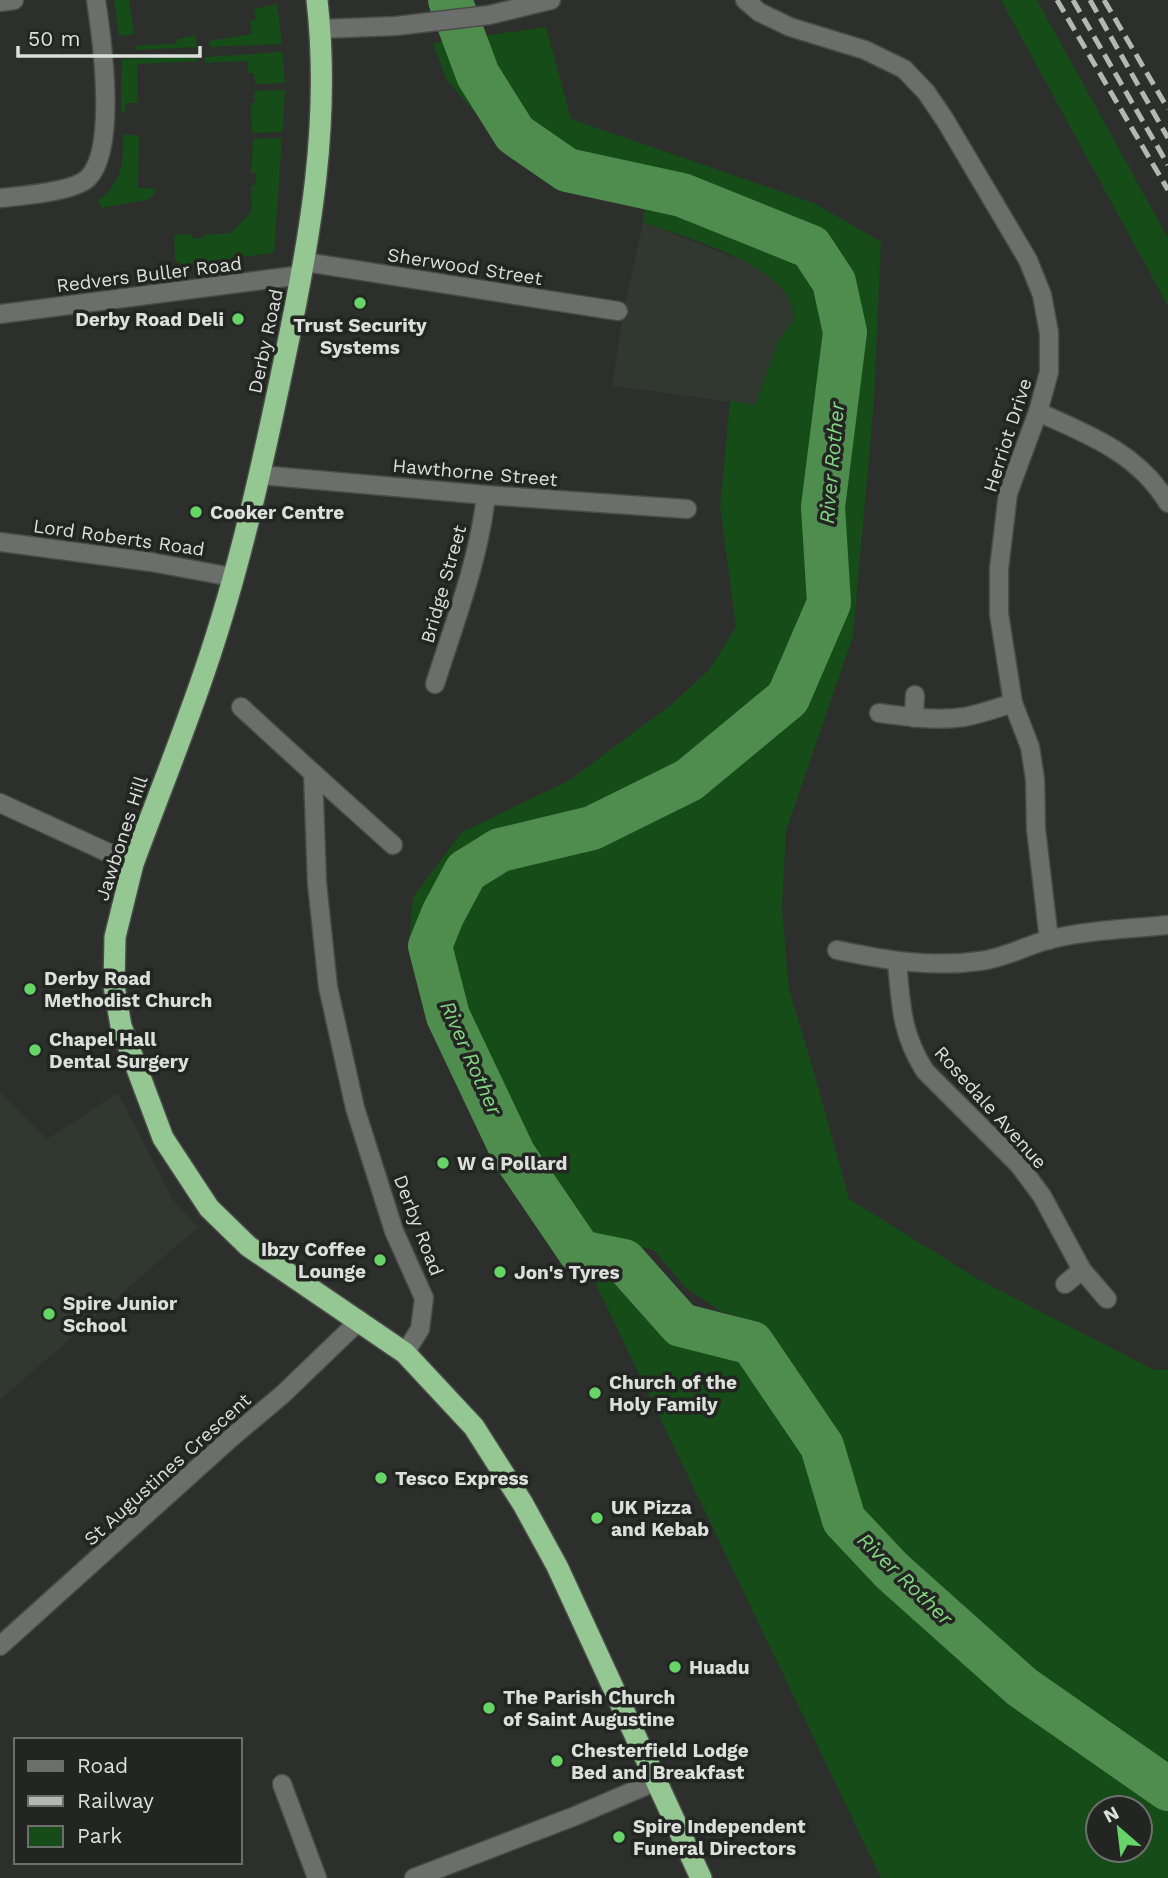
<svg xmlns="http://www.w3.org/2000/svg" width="1168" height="1878" font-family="'Work Sans',sans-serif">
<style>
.built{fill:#313830}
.green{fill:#164c18;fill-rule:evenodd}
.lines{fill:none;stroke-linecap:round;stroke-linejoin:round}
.river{stroke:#4f8d4f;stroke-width:44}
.minor-casing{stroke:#494b49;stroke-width:21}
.highway-casing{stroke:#494b49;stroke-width:24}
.minor{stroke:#6c6e6b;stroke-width:18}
.highway{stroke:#94c792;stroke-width:21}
.rail{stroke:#b5b7b5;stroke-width:5;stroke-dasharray:14 7;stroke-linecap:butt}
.poi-dot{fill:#66d467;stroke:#232522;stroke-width:2.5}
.labels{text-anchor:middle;stroke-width:7;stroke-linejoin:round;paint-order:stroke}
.street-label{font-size:19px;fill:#dddfdd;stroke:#232522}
.poi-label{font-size:19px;font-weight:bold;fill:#dddfdd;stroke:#232522;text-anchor:start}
.water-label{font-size:21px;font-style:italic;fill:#82d681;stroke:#232522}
</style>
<rect width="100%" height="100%" fill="#2c2f2c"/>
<g class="built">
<polygon points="643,222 756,266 775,282 791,301 794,319 779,340 755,405 612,386 623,314"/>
<polygon points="0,1092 47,1139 118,1093 173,1200 198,1227 0,1400"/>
</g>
<g class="green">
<polygon points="114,0 129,0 134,34 119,36"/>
<polygon points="1001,0 1037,0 1168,238 1168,306"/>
<polygon points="277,4 282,44 210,47 209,41 252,34 250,21 256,20 254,9"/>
<path d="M 546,27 L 571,119 L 814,203 L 881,242 L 874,401 L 853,636 L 786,831 L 782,908 L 789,990 L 814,1072 L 849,1199 L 978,1279 L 1152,1369 L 1168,1370 L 1168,1765 L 1039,1673 L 865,1517 L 815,1396 L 764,1327 L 719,1310 L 685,1287 L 654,1250 L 600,1238 L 587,1240 L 529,1150 L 462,1017 L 443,947 L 409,944 L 413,897 L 462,832 L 570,780 L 672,704 L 709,670 L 736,627 L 720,506 L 730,401 L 755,405 L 779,340 L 794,319 C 793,314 793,308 791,303 C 774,261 683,237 643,222 L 646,202 L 554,180 L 503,146 L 446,79 L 433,43 Z"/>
<path d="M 195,35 L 197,47 L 136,50 L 135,46 C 149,44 161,45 174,44 L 178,39 Z"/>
<polygon points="283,52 285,83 255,84 254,73 248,73 248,61 205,63 205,57"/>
<polygon points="197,57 197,61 137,64 138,103 126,103 125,112 121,112 122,59"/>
<polygon points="285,90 283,132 252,133 251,103 255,102 254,91"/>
<path d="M 123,134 L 139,136 L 138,188 L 157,189 L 153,196 L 147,200 L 101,208 L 98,200 C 122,184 124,161 123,134 Z"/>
<polygon points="282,138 274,253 182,265 175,260 174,235 192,234 193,239 204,238 204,235 231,233 252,211 251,185 256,185 256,173 251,173 253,139"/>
<path d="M 589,1270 L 618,1273 L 674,1337 L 711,1348 L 740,1353 L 756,1373 L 807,1453 L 830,1520 L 841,1538 L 920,1615 L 1005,1690 L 1168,1804 L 1168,1878 L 881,1878 ZM 1098,1808 L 1140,1808 L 1140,1850 L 1098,1850 Z"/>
</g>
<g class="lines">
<polyline class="river" points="450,0 478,75 515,134 567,170 682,195 811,247 834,282 845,332 823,507 829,603 788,698 689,780 592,828 500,850 466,871 443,914 430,946 448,1016 514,1155 580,1252 624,1261 681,1325 752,1343 822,1446 844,1520 892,1571 1022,1687 1168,1789"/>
<defs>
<g id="minor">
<polyline points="745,0 759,12 790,27 865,50 904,69 926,92 945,120 1028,260 1042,295 1049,333 1049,372 1038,412 1008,493 999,569 999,614 1013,703 1030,747 1035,779 1036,829 1049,940"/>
<polyline points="0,2 14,0"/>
<polyline points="320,29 396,26 489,15 551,0"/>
<path d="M 0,198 C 20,196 74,192 88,178 C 117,149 102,39 96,0"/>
<polyline points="305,262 618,311"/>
<polyline points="0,314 302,275"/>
<path d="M 1038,412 C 1088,434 1139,454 1168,503"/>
<polyline points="260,475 486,495 687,509"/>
<polyline points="0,542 151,562 232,577"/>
<path d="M 435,684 C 455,621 479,560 486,495"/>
<polyline points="241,707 313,773 317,883 328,987 355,1108 394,1231 424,1298 420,1329 405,1353"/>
<path d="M 879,713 C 908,717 936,721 964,717 C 981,714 997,708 1013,703"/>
<polyline points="914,718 915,695"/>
<polyline points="313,773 393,845"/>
<polyline points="0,803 133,864"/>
<path d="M 837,950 C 884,960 931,968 980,961 C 1005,958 1027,945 1051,939 C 1089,930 1129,929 1168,925"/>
<path d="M 897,962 C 901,1005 901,1033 925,1071 L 1019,1165 L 1042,1196 L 1082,1270 L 1107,1299"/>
<polyline points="1065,1284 1082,1270"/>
<polyline points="0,1646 232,1437 282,1395 360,1320"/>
<polyline points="282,1784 317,1878"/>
<polyline points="414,1878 575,1816 657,1781"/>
</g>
<path id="highway" d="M 317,0 C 331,121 310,239 285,357 C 263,462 240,568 205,670 C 183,735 157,799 133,864 L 115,937 L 114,986 L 121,1026 L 163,1138 L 209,1208 L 248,1246 L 405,1353 L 474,1427 L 523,1504 L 557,1566 L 701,1878"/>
</defs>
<use href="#minor" class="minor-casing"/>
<use href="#highway" class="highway-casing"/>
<use href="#minor" class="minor"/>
<use href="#highway" class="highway"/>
<g class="rail">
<polyline points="1057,0 1168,190"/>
<polyline points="1073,0 1168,165"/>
<polyline points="1090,0 1168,138"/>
<polyline points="1104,0 1168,109"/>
</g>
</g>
<g class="poi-dot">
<circle cx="360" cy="303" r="7"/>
<circle cx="238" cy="319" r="7"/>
<circle cx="196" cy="512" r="7"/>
<circle cx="30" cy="989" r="7"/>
<circle cx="35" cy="1050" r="7"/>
<circle cx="443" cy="1163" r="7"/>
<circle cx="380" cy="1260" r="7"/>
<circle cx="500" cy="1272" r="7"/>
<circle cx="49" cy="1314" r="7"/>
<circle cx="595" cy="1393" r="7"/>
<circle cx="381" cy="1478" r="7"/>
<circle cx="597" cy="1518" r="7"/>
<circle cx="675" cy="1667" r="7"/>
<circle cx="489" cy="1708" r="7"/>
<circle cx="557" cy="1761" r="7"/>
<circle cx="619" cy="1837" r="7"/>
</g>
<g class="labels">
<g class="street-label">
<text transform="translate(465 266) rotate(9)" y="7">Sherwood Street</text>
<text transform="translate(149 274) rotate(-7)" y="7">Redvers Buller Road</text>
<text transform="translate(265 341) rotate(-78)" y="7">Derby Road</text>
<text transform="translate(1007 435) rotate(-72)" y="7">Herriot Drive</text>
<text transform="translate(475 472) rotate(5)" y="7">Hawthorne Street</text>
<text transform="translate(119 537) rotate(8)" y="7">Lord Roberts Road</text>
<text transform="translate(443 584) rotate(-74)" y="7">Bridge Street</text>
<text transform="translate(121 838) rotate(-72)" y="7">Jawbones Hill</text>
<text transform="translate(991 1107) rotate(48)" y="7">Rosedale Avenue</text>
<text transform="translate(419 1225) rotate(69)" y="7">Derby Road</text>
<text transform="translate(167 1469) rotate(-42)" y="7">St Augustines Crescent</text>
</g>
<g class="poi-label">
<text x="224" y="326" text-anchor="end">Derby Road Deli</text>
<text x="360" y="332" text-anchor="middle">Trust Security<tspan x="360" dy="22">Systems</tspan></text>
<text x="210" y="519">Cooker Centre</text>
<text x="44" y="985">Derby Road<tspan x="44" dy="22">Methodist Church</tspan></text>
<text x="49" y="1046">Chapel Hall<tspan x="49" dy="22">Dental Surgery</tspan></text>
<text x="457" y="1170">W G Pollard</text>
<text x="366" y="1256" text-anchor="end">Ibzy Coffee<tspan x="366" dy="22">Lounge</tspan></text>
<text x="514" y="1279">Jon's Tyres</text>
<text x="63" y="1310">Spire Junior<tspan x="63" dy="22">School</tspan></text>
<text x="609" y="1389">Church of the<tspan x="609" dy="22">Holy Family</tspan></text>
<text x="395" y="1485">Tesco Express</text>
<text x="611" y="1514">UK Pizza<tspan x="611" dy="22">and Kebab</tspan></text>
<text x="689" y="1674">Huadu</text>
<text x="503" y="1704">The Parish Church<tspan x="503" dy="22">of Saint Augustine</tspan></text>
<text x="571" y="1757">Chesterfield Lodge<tspan x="571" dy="22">Bed and Breakfast</tspan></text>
<text x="633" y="1833">Spire Independent<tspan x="633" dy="22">Funeral Directors</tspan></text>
</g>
<g class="water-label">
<text transform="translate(832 463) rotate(-85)" y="7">River Rother</text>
<text transform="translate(471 1058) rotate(66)" y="7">River Rother</text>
<text transform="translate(905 1579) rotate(44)" y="7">River Rother</text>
</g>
</g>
<rect x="14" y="1738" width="228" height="126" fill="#232522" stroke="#6d6f6d" stroke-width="2"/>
<rect x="28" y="1761" width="35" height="10" fill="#6c6e6b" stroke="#6d6f6d" stroke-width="2"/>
<text x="77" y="1773" font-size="21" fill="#dddfdd">Road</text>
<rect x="28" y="1796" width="35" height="10" fill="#b5b7b5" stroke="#6d6f6d" stroke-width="2"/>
<text x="77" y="1808" font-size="21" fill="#dddfdd">Railway</text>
<rect x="28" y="1826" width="35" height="21" fill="#164c18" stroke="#6d6f6d" stroke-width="2"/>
<text x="77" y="1843" font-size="21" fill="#dddfdd">Park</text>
<g transform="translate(1119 1829) rotate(332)"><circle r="33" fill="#232522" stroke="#6d6f6d" stroke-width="2"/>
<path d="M0-5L12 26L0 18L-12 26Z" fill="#66d467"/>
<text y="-10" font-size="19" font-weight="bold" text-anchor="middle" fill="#dddfdd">N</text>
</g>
<path d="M18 46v10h182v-10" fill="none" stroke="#dddfdd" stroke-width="3.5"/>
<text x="28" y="46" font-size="21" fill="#dddfdd" stroke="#232522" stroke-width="5" paint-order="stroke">50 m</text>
</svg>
